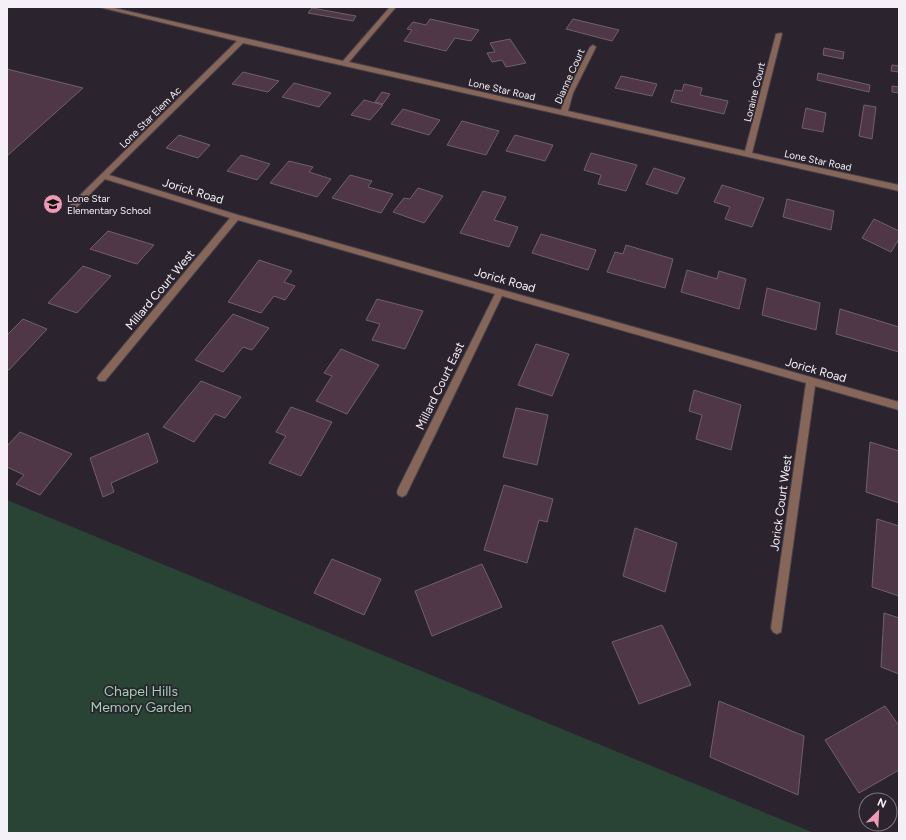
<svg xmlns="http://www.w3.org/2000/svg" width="906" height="840" font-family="Figtree,sans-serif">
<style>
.green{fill:#294435}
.building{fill:#4f3747;stroke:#6f616a}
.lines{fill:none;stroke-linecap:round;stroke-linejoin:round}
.minor-casing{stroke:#47414a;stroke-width:2}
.minor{fill:#87665a;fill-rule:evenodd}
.labels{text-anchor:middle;stroke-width:3.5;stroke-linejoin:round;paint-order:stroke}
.far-street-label{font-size:10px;fill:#f5f0f7;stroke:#2b242e}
.far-poi-label{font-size:10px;fill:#f5f0f7;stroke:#2b242e;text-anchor:start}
.street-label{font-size:12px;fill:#f5f0f7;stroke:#2b242e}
.near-park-label{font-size:14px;fill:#9ad2b2;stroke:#2b242e}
</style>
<rect width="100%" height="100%" fill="#2b242e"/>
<polygon class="green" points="7,500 814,833 7,833"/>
<g class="building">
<polygon points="312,8 356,16 353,21 308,13"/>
<polygon points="430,19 479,30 471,41 455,38 446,51 404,41 412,30 407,29 413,22 426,25"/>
<polygon points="573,19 619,30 612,41 566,29"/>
<polygon points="510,39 526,63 506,67 502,60 492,62 487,53 495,52 490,43"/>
<polygon points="824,48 844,52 843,59 823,55"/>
<polygon points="892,65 899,66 899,72 891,71"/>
<polygon points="7,69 83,88 7,156"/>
<polygon points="243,72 279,81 268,92 232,84"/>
<polygon points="818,73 870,85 869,92 817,80"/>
<polygon points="621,76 657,84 652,96 615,88"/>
<polygon points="294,83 331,93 319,107 282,97"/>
<polygon points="684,84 702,88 700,95 728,101 724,114 671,102 675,90 682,91"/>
<polygon points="892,86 899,87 899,93 892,92"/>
<polygon points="382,92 390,94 383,104 375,102"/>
<polygon points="364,100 383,105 370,120 351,115"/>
<polygon points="864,105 876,107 872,139 859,136"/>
<polygon points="806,108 826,113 823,132 802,128"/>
<polygon points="403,109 440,120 429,135 391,124"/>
<polygon points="462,121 499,131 486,155 447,145"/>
<polygon points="179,135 210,145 198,158 166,148"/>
<polygon points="515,135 553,145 545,161 506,151"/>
<polygon points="591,153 637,165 626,191 598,184 601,175 584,170"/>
<polygon points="241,155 270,164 257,180 227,171"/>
<polygon points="289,161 313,167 309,172 331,179 317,197 270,183"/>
<polygon points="654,168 685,178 677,194 646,184"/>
<polygon points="350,175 372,181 368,187 393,194 381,213 332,198"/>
<polygon points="722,185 764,198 752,227 725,219 730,207 714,202"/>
<polygon points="418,188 443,196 424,223 393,212 404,198 410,199"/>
<polygon points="483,191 506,197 494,220 518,227 509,247 460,233"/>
<polygon points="787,199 834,211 831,230 783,217"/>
<polygon points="874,219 899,231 899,239 891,252 862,238"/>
<polygon points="108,231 154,245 137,264 90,249"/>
<polygon points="541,234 596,250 588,270 532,253"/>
<polygon points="626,245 673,259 665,288 607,272 615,252 623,254"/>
<polygon points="259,260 292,271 284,282 295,286 285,300 274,296 261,313 228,302"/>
<polygon points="83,266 111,276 77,313 48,303"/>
<polygon points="687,270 717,279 719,271 746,279 739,309 681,292"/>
<polygon points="767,288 820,303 816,330 762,315"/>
<polygon points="377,299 423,311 405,349 372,340 380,324 366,320"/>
<polygon points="840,309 899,327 899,352 836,334"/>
<polygon points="233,314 269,328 252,350 243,347 223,372 195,360"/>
<polygon points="23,319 47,329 9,370 7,369 7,335"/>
<polygon points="536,344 569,354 552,396 518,385"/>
<polygon points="341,349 379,365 347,414 316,401 332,376 324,373"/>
<polygon points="201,381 241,397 225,418 215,414 194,442 163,427"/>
<polygon points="694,390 741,405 731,450 696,439 702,415 689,411"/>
<polygon points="291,407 332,422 301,476 269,463 286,436 276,432"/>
<polygon points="516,408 548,415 537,465 503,457"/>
<polygon points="20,432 72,454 40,495 16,484 24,475 7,467 7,446"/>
<polygon points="148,433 158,462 111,483 114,492 103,497 90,458"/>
<polygon points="870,442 899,451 899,503 866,492"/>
<polygon points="504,485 553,499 547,522 539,520 527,563 484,550"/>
<polygon points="877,519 899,526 899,596 872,587"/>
<polygon points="635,528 677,543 665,592 623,576"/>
<polygon points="332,559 381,579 364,615 314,593"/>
<polygon points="482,564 502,607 432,636 415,591"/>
<polygon points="884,613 899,618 899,674 881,667"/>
<polygon points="662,625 691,685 639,704 612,642"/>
<polygon points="719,701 804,736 798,795 710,757"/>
<polygon points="885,706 899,726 899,770 859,793 825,740"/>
</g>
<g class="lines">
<defs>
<polygon id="minor" points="99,7 110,7 343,61 390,7 396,7 349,62 561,110 567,93 590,47 593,45 596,47 573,93 568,111 745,151 776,34 781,33 782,34 752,153 899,185 899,191 243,43 109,175 238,215 899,402 899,410 815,386 781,632 777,634 773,632 771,628 806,383 502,296 406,495 402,497 398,495 397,492 398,489 495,294 238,220 105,381 99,381 97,378 99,375 230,218 105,179 74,210 71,211 67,208 237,41"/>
</defs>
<use href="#minor" class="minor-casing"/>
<use href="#minor" class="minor"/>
</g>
<defs>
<symbol id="school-disc" viewBox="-11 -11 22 22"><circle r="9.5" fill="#f09ab6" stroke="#2b242e"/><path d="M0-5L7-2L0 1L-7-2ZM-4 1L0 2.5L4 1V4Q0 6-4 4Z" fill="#111"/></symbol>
</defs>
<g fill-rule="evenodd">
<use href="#school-disc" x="42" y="193" width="22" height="22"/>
</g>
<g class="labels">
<g class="far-street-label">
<text transform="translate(569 76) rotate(-66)" y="4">Dianne Court</text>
<text transform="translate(502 89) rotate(13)" y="4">Lone Star Road</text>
<text transform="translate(754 92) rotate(-76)" y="4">Loraine Court</text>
<text transform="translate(150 117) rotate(-45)" y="4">Lone Star Elem Ac</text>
<text transform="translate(818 160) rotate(12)" y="4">Lone Star Road</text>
</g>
<g class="far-poi-label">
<text x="67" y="202">Lone Star<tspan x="67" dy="12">Elementary School</tspan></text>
</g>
<g class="street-label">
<text transform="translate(193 191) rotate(17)" y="4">Jorick Road</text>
<text transform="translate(505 280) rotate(16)" y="4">Jorick Road</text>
<text transform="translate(160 290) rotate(-50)" y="4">Millard Court West</text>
<text transform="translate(816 370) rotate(16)" y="4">Jorick Road</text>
<text transform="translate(440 386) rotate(-64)" y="4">Millard Court East</text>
<text transform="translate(781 503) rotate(-82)" y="4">Jorick Court West</text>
</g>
<g class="near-park-label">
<text x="141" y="696">Chapel Hills<tspan x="141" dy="16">Memory Garden</tspan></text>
</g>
</g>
<rect width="906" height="840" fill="none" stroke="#f5f0f7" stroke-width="16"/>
<g transform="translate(878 812) rotate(24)"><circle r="19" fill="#2b242e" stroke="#7c767e"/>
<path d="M0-3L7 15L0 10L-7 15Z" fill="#f09ab6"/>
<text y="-6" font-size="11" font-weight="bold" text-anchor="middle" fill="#f5f0f7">N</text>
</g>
</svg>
